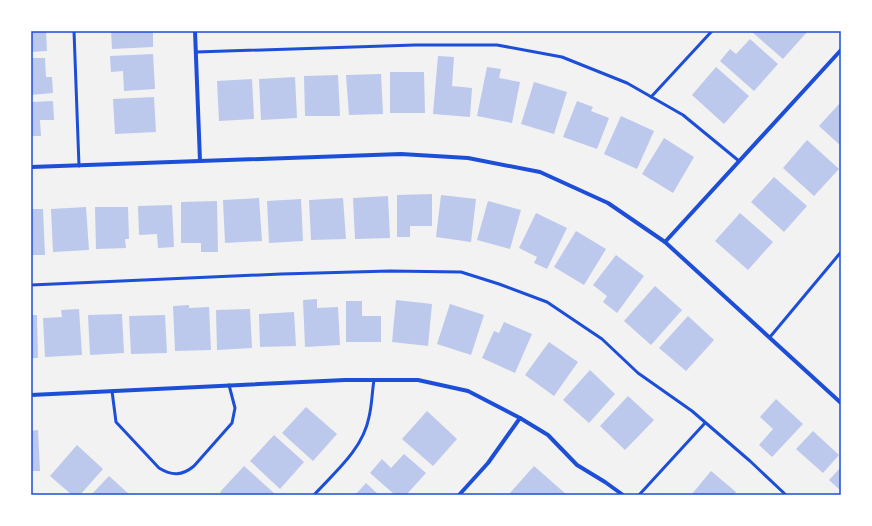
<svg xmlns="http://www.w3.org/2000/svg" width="872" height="526" font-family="'Noto Sans',sans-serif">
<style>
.building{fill:#bdc9ec}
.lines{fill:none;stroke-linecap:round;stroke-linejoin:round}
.service{stroke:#1d4ed8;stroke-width:3}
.minor{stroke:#1d4ed8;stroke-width:4}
.neatline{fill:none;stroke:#1d4ed8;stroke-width:1.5}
</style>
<rect width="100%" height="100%" fill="#f2f2f2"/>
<g class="building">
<polygon points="31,31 46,31 47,51 31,52"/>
<polygon points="111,31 153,31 153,47 112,49"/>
<polygon points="751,31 805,31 807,32 783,59"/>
<polygon points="750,39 778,64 754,91 720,61 730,49 736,54"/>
<polygon points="153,54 155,89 124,91 123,71 111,72 110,56"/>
<polygon points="438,56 454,57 452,86 472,88 470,117 433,114"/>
<polygon points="31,58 45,58 46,77 52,77 53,93 31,95"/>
<polygon points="487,67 501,69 499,78 520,82 512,123 477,116"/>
<polygon points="716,67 749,96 724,124 692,95"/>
<polygon points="390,72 424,72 425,113 390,113"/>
<polygon points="381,74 383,114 349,115 346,75"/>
<polygon points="338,75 340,116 305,116 304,76"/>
<polygon points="295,77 297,118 261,120 259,79"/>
<polygon points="252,79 254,119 219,121 217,81"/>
<polygon points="534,82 567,92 554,134 521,124"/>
<polygon points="154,97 156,132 115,134 113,99"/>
<polygon points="53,101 54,120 40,120 41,136 31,136 31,102"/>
<polygon points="577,101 593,107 591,111 609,118 597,149 563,137"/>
<polygon points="839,104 841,106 841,146 819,126"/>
<polygon points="621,116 654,131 637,169 604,154"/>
<polygon points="664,138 694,157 673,193 642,174"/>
<polygon points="807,140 839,169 814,196 783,168"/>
<polygon points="774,177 807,206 784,232 751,202"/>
<polygon points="432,194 432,226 410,226 410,237 397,237 397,195"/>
<polygon points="441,195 476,199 471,242 436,237"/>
<polygon points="388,196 390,238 355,239 353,198"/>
<polygon points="259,198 262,241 225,243 223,200"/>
<polygon points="343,198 346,239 311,240 309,200"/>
<polygon points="301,199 303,241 269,243 267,201"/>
<polygon points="217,201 218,252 201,252 201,243 181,243 181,202"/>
<polygon points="488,201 521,210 510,249 477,240"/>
<polygon points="172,205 174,247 158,248 157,234 139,235 138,206"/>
<polygon points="86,207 89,250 53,252 51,209"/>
<polygon points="95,207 128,207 129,239 125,239 126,248 96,249"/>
<polygon points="31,209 43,209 45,255 31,255"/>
<polygon points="536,213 567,228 547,269 534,263 537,257 519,248"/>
<polygon points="740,213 773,242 748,270 715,241"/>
<polygon points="576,231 606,249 584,285 554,267"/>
<polygon points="616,255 644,276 617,313 603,302 607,296 593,285"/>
<polygon points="655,286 682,310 651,345 624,321"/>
<polygon points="317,299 317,308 338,307 340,345 305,347 303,300"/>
<polygon points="396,300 432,304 428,346 392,342"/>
<polygon points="346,301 362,301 362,316 381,316 381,342 346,342"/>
<polygon points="450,304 484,315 471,355 437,344"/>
<polygon points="189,305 189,308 209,307 211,350 175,351 173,306"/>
<polygon points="79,309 82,355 45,357 43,318 62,317 61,310"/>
<polygon points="250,309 252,348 217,350 216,310"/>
<polygon points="294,312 296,346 260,347 259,314"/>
<polygon points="122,314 124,353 90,355 88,315"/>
<polygon points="31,315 37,315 38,358 31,358"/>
<polygon points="165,315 167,353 131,354 129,316"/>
<polygon points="688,316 714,340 686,371 659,348"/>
<polygon points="504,322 532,334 515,373 482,358 494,331 499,333"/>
<polygon points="549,342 578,362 554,396 525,375"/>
<polygon points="590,370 615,394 589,423 563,400"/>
<polygon points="628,396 654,420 625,450 600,426"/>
<polygon points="776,399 803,424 772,457 759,445 773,429 760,417"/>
<polygon points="306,407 337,434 313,461 282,433"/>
<polygon points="427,411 457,439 433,466 402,439"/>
<polygon points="38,430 40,471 31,471 31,431"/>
<polygon points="813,431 839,455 823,473 796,449"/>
<polygon points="274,435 304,462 280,489 250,461"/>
<polygon points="77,445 103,469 80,495 72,495 50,476"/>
<polygon points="404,454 426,473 406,495 395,495 370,473 382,459 391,468"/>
<polygon points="244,466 275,494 275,495 223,495 220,492"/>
<polygon points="534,466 567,495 512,495 510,493"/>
<polygon points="841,467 841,491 829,480"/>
<polygon points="711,471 736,492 734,495 693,495 692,494"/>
<polygon points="109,476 130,495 91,495"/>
<polygon points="366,483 379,495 355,495"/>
</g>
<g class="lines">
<g class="service">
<polyline points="74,31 79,166"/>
<polyline points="196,52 415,45 497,45 562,57 627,83 683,115 739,161"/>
<polyline points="651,97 712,31"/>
<polyline points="31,285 281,274 390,271 461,272 499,284 547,302 602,339 638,373 692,411 750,461 786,495"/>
<polyline points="770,337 841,252"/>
<path d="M 112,391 L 116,422 L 159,468 C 172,476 182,476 194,466 L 232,423 L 235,408 L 229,385"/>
<path d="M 314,495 C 335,472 363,449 369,417 C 372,405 372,392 374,380"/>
<polyline points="639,495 705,423"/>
</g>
<g class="minor">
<polyline points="195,31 200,161"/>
<polyline points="31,167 401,154 468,158 540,172 608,203 665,242 841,403"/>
<polyline points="665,242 841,50"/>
<polyline points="31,395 345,380 418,380 468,391 520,418 548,435 577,465 605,482 623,495"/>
<polyline points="459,495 488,463 520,418"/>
</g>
</g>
<rect width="872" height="526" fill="none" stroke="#ffffff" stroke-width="64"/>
<rect x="32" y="32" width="808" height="462" class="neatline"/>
</svg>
